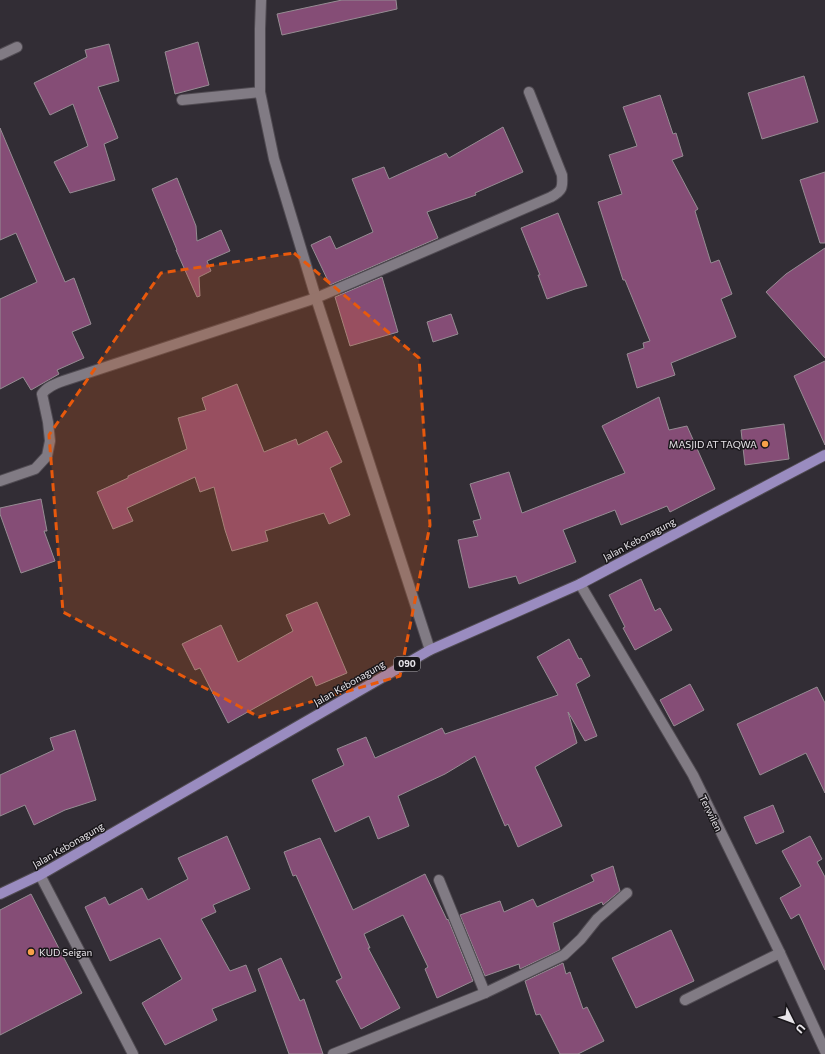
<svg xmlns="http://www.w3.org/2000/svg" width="825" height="1054" font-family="Commissioner,sans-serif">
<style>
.building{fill:#854d76;stroke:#968c93}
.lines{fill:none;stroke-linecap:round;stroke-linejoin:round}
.street-casing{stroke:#504b52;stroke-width:12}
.primary-casing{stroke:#504b52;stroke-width:12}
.street{stroke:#817b84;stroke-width:10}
.primary{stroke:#9a8cc0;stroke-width:10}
.marked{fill:#e8590c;fill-opacity:0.2;stroke:#e8590c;stroke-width:3;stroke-dasharray:8 5;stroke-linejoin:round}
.poi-dot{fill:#f7a149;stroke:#19161a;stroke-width:1.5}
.labels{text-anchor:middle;stroke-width:3;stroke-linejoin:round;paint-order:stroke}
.shield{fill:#19161a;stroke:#aaa7ac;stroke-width:1}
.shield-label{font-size:9px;font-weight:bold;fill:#e8e5ea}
.poi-label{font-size:10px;fill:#e8e5ea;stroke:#19161a;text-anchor:end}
.street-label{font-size:10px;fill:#e8e5ea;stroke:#19161a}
</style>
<rect width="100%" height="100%" fill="#322d35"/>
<g class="building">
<polygon points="342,0 396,0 397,9 282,35 277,14"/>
<polygon points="198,42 209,85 175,94 165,52"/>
<polygon points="109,44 119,81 98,87 118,138 104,144 115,180 70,193 54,162 88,146 73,104 50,115 34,83 87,57 85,50"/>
<polygon points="804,76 818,122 762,139 748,93"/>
<polygon points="660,95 673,134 676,133 683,156 672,160 698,209 695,211 711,263 719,260 732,294 721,299 736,337 671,363 675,375 637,388 627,354 644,348 643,343 650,341 625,280 623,280 598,202 622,194 609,155 637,146 623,107"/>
<polygon points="503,127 523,172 475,193 476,195 427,212 438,238 330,285 311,245 330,236 336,249 373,232 352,179 384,167 389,179 446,153 449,158"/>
<polygon points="0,128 65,282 74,278 91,324 72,332 84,358 57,370 59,374 31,390 23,377 0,389 0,299 37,282 16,233 0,240"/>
<polygon points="825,172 825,243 820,243 800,180"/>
<polygon points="177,178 196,226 197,241 221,230 230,251 207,261 211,271 199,277 200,296 197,297 176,250 177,250 152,189"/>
<polygon points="558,213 587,286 575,289 547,299 538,275 540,275 521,228"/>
<polygon points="825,248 825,358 766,292 786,274"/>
<polygon points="382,277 398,332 350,346 335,297"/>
<polygon points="451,314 458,334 433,342 427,322"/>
<polygon points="825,361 825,445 794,376"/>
<polygon points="237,384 264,452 296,439 298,445 327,431 342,462 330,468 350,515 329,524 324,513 265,531 268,541 232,551 225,530 214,487 200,492 195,477 127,508 133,521 113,529 97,492 128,478 128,476 187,449 178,418 206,410 202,398"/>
<polygon points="659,397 669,430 687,426 715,489 670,512 667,506 621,525 615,510 563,530 576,562 519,584 516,576 469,588 458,540 478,536 473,521 481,519 470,484 509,472 522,513 625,473 602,426"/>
<polygon points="784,424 789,459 745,465 741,430"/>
<polygon points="41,499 47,531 44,531 55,561 21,573 0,514 0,508"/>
<polygon points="641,579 655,611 660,608 672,630 635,650 623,628 625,627 609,595"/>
<polygon points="317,602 347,673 316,686 312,676 228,723 200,668 195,670 182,644 221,625 238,662 293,631 286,615"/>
<polygon points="569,639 579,659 581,658 590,676 576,684 597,736 585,741 568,712 577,743 535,767 562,826 518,847 508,824 505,826 475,756 445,774 398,796 409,826 378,839 369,816 335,832 312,780 344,765 337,749 366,737 375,758 442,728 445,734 558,695 537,657"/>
<polygon points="690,684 704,710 674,726 660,700"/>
<polygon points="817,687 825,703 825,793 806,753 760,775 737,724"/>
<polygon points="75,730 96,800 65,810 34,825 25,805 0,816 0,775 54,750 50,738"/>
<polygon points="773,805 784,832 756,844 744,817"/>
<polygon points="227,836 250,889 213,905 216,912 201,919 230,971 246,965 256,991 212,1009 217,1020 165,1045 142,1003 182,979 160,938 110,961 85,907 105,897 109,905 142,888 148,900 188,879 178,858"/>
<polygon points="810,836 822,859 817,862 825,877 825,970 799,914 791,919 780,898 801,886 782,851"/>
<polygon points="320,838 353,910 425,874 447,920 448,919 473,981 437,998 425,969 428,967 403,915 364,934 370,948 368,948 400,1008 361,1029 336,981 342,978 296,875 293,876 284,852"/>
<polygon points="613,866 620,891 603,905 602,902 553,923 560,950 520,969 519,964 485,976 460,915 500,901 504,912 533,899 537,907 594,881 591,875"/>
<polygon points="31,894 82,993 0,1035 0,910"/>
<polygon points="671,930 694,981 636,1008 612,958"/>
<polygon points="281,958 300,1001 304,999 323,1054 289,1054 258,969"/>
<polygon points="563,963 566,974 570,972 583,1009 587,1007 604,1041 578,1054 560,1054 540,1014 536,1015 525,981"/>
</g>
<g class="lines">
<defs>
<g id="street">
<polyline points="261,0 260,29 260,92 274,159 316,298 430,650"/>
<polyline points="0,55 17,47"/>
<polyline points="182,100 260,92"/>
<path d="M 0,481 L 35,469 L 47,456 L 50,441 L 48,422 L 42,394 C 47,387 55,384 63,381 L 316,298 L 551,197 C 562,191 563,188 562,175 L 529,92"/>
<polyline points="580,584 693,775 780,953 825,1051"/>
<polyline points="40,875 133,1054"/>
<polyline points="439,880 485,993"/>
<polyline points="685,1000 780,953"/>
<polyline points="333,1054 485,993 564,955 581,939 597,919 627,893"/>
</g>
<polyline id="primary" points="0,894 40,875 430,650 580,584 825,455"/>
</defs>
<use href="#street" class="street-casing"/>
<use href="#primary" class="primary-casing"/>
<use href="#street" class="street"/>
<use href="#primary" class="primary"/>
</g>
<path class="marked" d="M 294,253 L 419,358 L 430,525 L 400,676 L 259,717 L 63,612 L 49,435 L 161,273 Z"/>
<g class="poi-dot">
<circle cx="765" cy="444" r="4"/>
<circle cx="31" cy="952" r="4"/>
</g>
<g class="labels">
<rect class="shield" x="394" y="657" width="26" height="14" rx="3"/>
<g class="shield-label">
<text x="407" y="667">090</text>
</g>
<g class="poi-label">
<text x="757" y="448">MASJID AT TAQWA</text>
<text x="39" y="956" text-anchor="start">KUD Seigan</text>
</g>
<g class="street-label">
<text transform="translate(639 539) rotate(-28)" y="4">Jalan Kebonagung</text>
<text transform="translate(349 683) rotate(-30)" y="4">Jalan Kebonagung</text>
<text transform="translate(711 813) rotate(64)" y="4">Terwilen</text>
<text transform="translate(68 845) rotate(-30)" y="4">Jalan Kebonagung</text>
</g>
</g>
<g transform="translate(793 1022) rotate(132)" stroke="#19161a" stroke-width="3" paint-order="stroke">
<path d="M0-3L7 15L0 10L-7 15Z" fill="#e8e5ea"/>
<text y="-6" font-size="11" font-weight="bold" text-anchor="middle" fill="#e8e5ea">U</text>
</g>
</svg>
